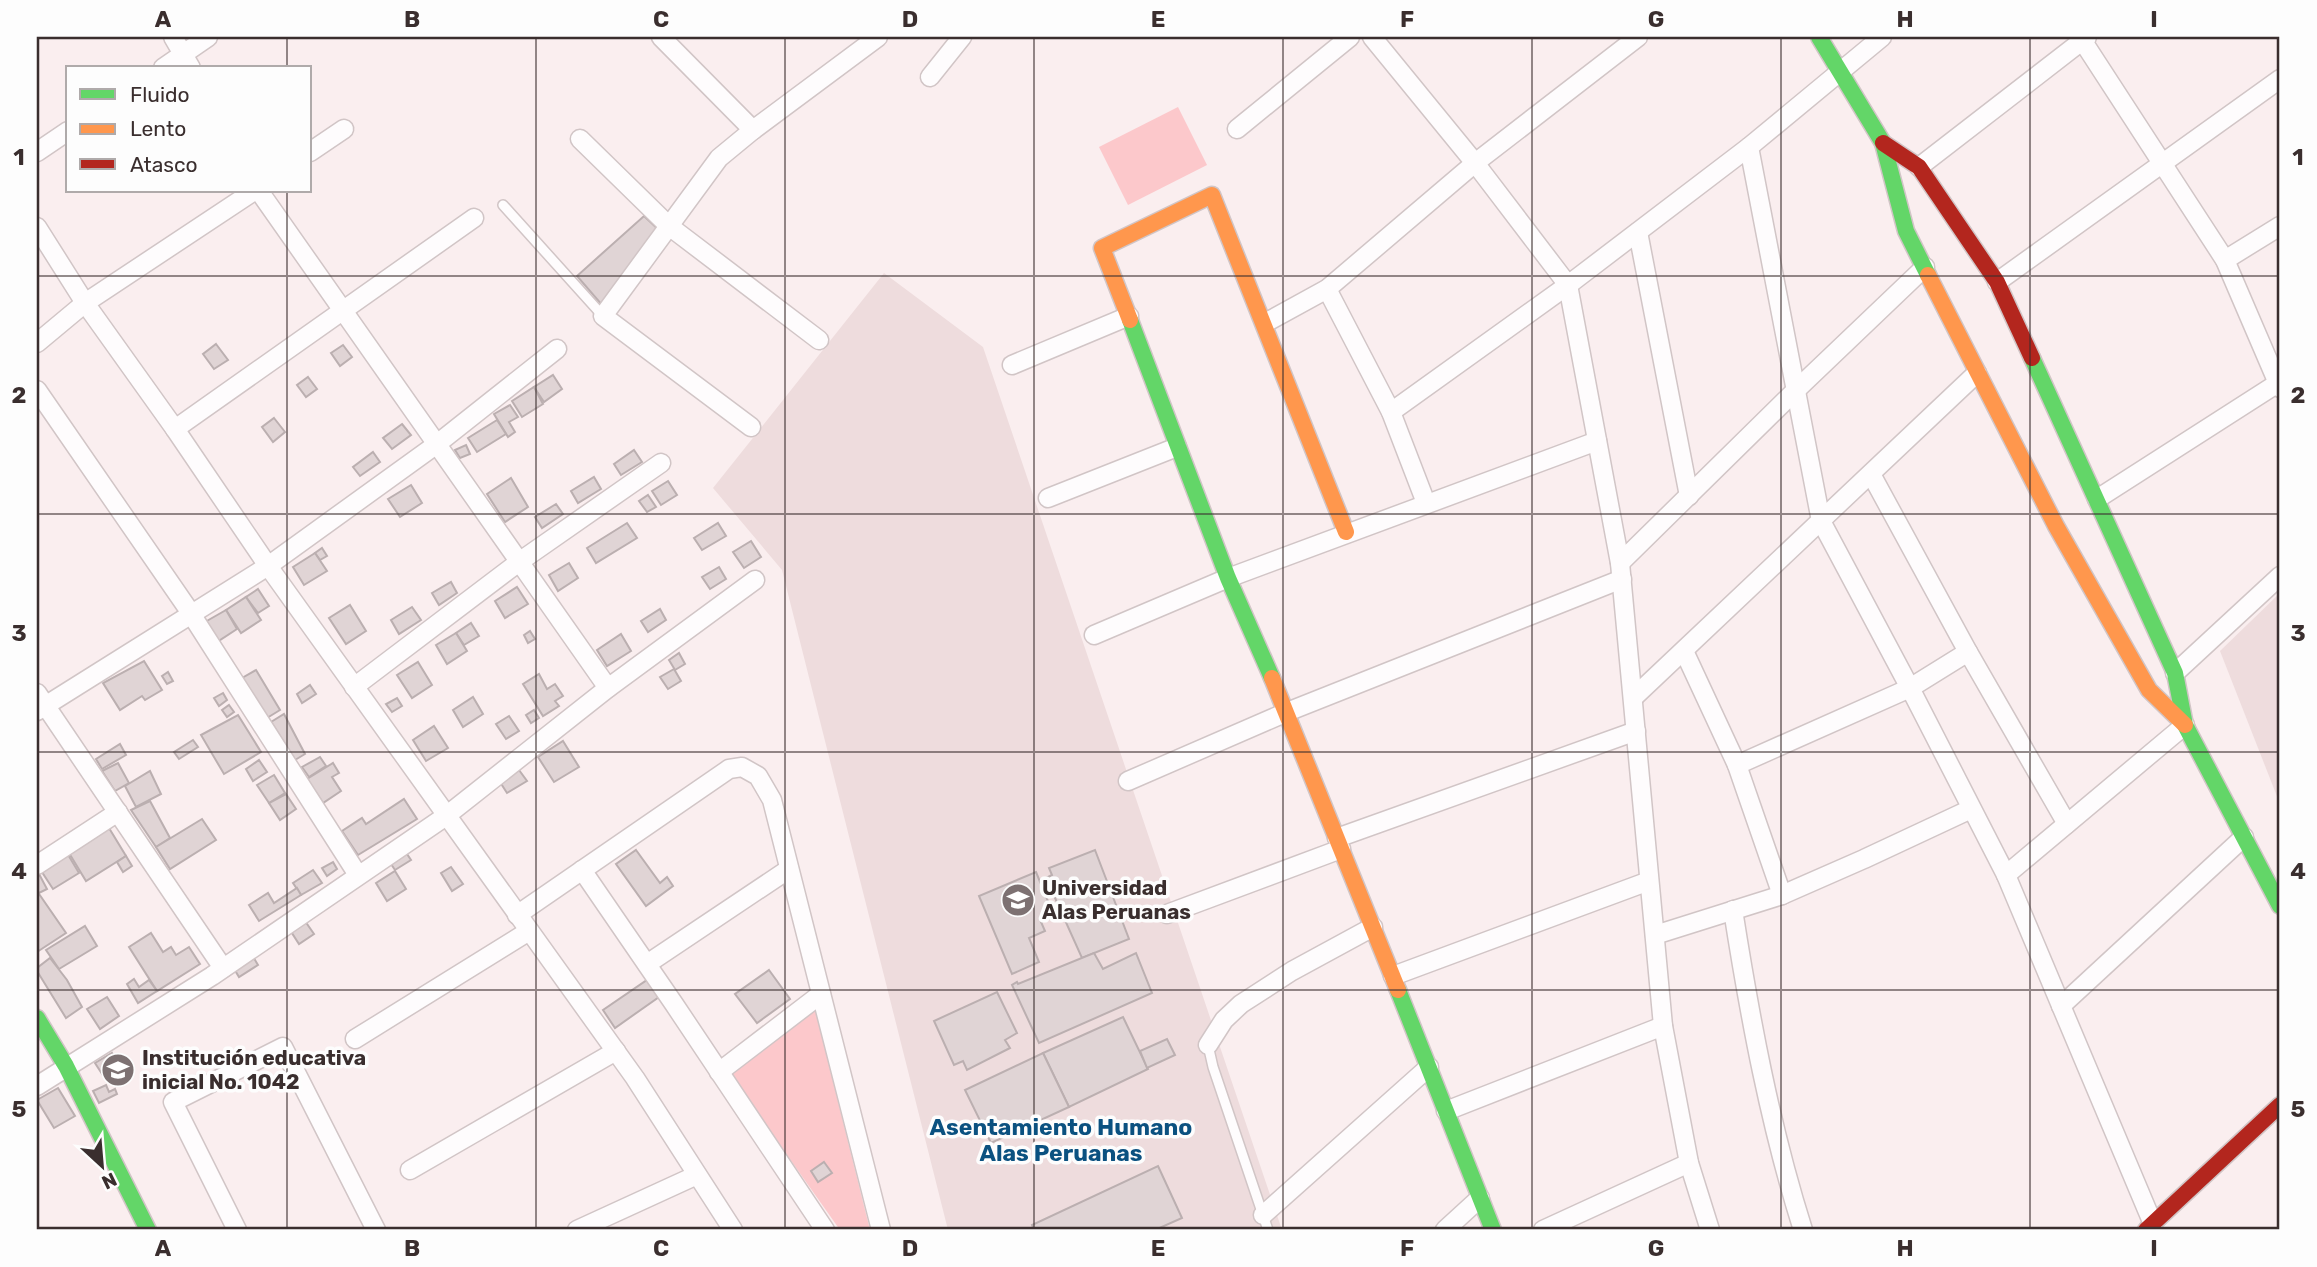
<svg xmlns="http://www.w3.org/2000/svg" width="2317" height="1267" font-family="Rubik,sans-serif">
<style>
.built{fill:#eedcdd}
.green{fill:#fcc8cb}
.building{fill:#e0d4d5;stroke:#bbafb0;stroke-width:2}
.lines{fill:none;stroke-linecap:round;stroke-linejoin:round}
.lane-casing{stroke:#d1c5c6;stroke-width:12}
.street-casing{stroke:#d1c5c6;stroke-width:21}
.fast-casing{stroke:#d1c5c6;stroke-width:19}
.slow-casing{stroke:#d1c5c6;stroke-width:19}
.jam-casing{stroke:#d1c5c6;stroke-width:19}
.lane{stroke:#fefcfd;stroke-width:9}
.street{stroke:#fefcfd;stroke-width:18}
.fast{stroke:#63d668;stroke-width:16}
.slow{stroke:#ff974d;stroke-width:16}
.jam{stroke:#b3261e;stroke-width:16}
.grid{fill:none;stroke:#3a2e2e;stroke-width:2;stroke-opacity:0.55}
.labels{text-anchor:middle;stroke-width:7;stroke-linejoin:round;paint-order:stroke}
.poi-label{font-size:21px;font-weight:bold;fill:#3a2e2e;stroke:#fdfdfd;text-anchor:start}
.neighbourhood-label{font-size:23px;font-weight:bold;fill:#0b5180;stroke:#fdfdfd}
.neatline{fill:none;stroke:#3a2e2e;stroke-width:2.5}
.grid-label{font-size:23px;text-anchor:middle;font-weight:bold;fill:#3a2e2e}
</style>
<rect width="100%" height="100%" fill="#faeeef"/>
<g class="built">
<polygon points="884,273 983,347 1282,1230 948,1230 782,570 713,488"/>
<polygon points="2280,593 2280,804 2220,651"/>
</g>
<g class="green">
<polygon points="1178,107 1207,165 1128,205 1099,147"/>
<polygon points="815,1009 870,1230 840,1230 729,1073"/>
</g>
<g class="building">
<polygon points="644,216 660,231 602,305 577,276"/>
<polygon points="216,344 228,360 214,369 203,354"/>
<polygon points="343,345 352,357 340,366 331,353"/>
<polygon points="553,375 562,389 544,402 534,387"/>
<polygon points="308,377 317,389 306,397 297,385"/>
<polygon points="534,387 543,404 522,417 512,401"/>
<polygon points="510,405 518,417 509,422 515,432 508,437 494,414"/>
<polygon points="274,418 285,432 273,442 262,427"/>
<polygon points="497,420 506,434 477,452 468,438"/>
<polygon points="402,424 411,435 392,449 383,438"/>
<polygon points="466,445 470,454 460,458 455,450"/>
<polygon points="634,450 642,462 621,475 614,464"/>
<polygon points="373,452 380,462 360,476 353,467"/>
<polygon points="594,477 601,489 578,503 571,491"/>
<polygon points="511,478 528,507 505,522 487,494"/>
<polygon points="668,481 677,495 661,505 652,491"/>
<polygon points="411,485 422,503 400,517 388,499"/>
<polygon points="648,495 656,507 647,512 639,501"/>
<polygon points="556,504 563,514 542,528 535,517"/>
<polygon points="627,523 637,538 596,563 587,548"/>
<polygon points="718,523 726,536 702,550 694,538"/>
<polygon points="751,541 761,557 744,568 733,552"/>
<polygon points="322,548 327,556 320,560 315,553"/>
<polygon points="315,553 327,571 304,585 293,567"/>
<polygon points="569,563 578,578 558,591 549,575"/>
<polygon points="719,567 726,579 710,589 702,577"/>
<polygon points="451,582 457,593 439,605 432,593"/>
<polygon points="517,587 528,604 505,618 495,601"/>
<polygon points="258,589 269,606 258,613 246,597"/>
<polygon points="246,597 261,620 241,633 226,610"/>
<polygon points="350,605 366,631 346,644 329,618"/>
<polygon points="412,607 421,620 399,634 391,620"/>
<polygon points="660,609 666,620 648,632 641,621"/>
<polygon points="226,610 237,629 217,642 205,622"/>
<polygon points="471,623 479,636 464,645 456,633"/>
<polygon points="530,631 535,639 528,643 524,635"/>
<polygon points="456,633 467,651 447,664 436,645"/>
<polygon points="621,634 631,651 607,666 597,650"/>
<polygon points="679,653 685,664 675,670 669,660"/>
<polygon points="144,661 162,690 145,700 142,696 120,710 103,683"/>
<polygon points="418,662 432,685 412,698 397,675"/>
<polygon points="674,669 681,681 668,689 660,677"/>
<polygon points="256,670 280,710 267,718 242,678"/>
<polygon points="168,672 173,681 167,684 162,676"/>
<polygon points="539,674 547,689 555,684 563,696 555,701 559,706 543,716 523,684"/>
<polygon points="310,685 316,694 302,703 297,694"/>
<polygon points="223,693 227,700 219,706 214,698"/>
<polygon points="473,697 483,714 463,727 453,710"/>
<polygon points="397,698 402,706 392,712 386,704"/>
<polygon points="229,705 234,712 227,717 222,710"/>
<polygon points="534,710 539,718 531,723 526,715"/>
<polygon points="284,714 305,754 295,760 271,722"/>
<polygon points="238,715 261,752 224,774 201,735"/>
<polygon points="509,716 519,731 506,739 496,724"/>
<polygon points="434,726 448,748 426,761 413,740"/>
<polygon points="193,740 198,747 179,759 174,752"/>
<polygon points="563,741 579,767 554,782 538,757"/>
<polygon points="120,744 126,755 102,769 96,759"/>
<polygon points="320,757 326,766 309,777 302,767"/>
<polygon points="259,760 267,772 253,781 246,769"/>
<polygon points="118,763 129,783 115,791 102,771"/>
<polygon points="333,763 339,773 332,777 341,791 323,803 307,779"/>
<polygon points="519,770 527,781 507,793 500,782"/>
<polygon points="150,771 161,794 136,807 125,786"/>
<polygon points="274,775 285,793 269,803 257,785"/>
<polygon points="286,794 296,809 280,820 269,803"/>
<polygon points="404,799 417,819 358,855 342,831 362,818 366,824"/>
<polygon points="150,801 170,838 156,847 131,810"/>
<polygon points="202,819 216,840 170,869 156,847"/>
<polygon points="109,828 126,856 86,881 69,853"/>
<polygon points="636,850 660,883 667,877 673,886 646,906 616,864"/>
<polygon points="1095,850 1129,939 1082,958 1046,878 1052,875 1049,868"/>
<polygon points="405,851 411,860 395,870 389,861"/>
<polygon points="67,853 79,873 53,889 40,869"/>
<polygon points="126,856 132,866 123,872 117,862"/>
<polygon points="333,862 337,869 327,876 322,868"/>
<polygon points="451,867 463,884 452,891 441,873"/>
<polygon points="313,870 322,883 301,895 293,883"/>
<polygon points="395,871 406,889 387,901 376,883"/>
<polygon points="38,872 47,889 39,893 37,890"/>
<polygon points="1036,872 1054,916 1041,922 1045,931 1029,938 1039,962 1012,974 979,896"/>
<polygon points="297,888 301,895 259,921 249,905 268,893 274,903"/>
<polygon points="37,891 66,933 37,952"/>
<polygon points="305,921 314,934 299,944 290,930"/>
<polygon points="85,926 97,946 59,969 46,950"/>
<polygon points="151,933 163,952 171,947 176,955 189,947 200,964 157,991 129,947"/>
<polygon points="1094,953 1103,969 1136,953 1152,993 1039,1043 1012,985 1017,982 1018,984"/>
<polygon points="252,955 258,965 239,977 233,967"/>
<polygon points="50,958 67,980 82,1007 66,1018 37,971 37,968"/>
<polygon points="769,970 790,999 757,1023 735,994"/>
<polygon points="134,979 139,987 149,980 157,991 138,1003 127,984"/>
<polygon points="647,980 659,997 615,1028 603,1010"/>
<polygon points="997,992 1017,1033 1005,1040 1010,1048 967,1070 963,1061 954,1065 934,1021"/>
<polygon points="107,997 119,1016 100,1029 87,1009"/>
<polygon points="1123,1017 1148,1069 1069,1107 1043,1053"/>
<polygon points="1167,1039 1175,1055 1147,1068 1140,1051"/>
<polygon points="112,1053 120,1067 104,1077 95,1063"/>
<polygon points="1043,1053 1069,1107 991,1143 965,1090"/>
<polygon points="106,1085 109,1092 115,1089 117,1094 99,1103 93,1091"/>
<polygon points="58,1088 75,1116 54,1128 37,1100"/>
<polygon points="824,1162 832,1173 818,1182 811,1171"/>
<polygon points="1158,1166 1182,1218 1155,1230 1034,1230 1032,1225"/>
</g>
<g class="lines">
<defs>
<g id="lane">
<polyline points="503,205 603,316"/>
<polyline points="1208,1045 1213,1067 1268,1230"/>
</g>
<g id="street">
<polyline points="173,37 191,68"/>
<polyline points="661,37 753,130"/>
<polyline points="1372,37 1475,163 1568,285 1620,563 1663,1026 1689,1163 1710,1230"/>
<polyline points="2082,40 2225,260 2280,388"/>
<polyline points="163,68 208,37"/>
<polyline points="930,77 962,37"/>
<polyline points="1237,129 1350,37"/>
<polyline points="580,139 669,226 819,340"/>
<polyline points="1749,147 1821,521 1910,688 2006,875 2153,1224"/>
<polyline points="37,152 68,131"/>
<polyline points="310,152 344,129"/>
<polyline points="1919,167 2087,37"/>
<polyline points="259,191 608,688"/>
<polyline points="37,227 85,303 175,429 268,566 635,1078 733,1230"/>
<polyline points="1638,232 1689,496"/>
<polyline points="2225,260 2280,226"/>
<polyline points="1997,282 2280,79"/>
<polyline points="1327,289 1391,412 1426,503"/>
<polyline points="1265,323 1327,289 1475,163 1638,37"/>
<polyline points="37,343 85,303 254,191"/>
<polyline points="1012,365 1129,316"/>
<polyline points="37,390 186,606 358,875"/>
<polyline points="1391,412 1568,285 1749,147 1882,37"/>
<polyline points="751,427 603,316 719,158 753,130 878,37"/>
<polyline points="175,429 474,218"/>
<polyline points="1871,474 1968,652 2067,824"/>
<polyline points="1048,498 1177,447"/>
<polyline points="2097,499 2278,383"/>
<polyline points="1620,563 1795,391 1925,267"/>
<polyline points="1094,635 1228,578 1597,441"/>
<polyline points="1684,651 1737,765 1782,895"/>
<polyline points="2175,673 2280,576"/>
<polyline points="354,687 519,562 661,463"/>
<polyline points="37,693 223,968"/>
<polyline points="1633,698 1977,373"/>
<polyline points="37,711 268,566 437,444 557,349"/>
<polyline points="1737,765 1910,688 1968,652"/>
<polyline points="1128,781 1287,712 1622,579"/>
<polyline points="1337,838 1636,731"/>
<polyline points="37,865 118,812"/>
<polyline points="582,870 674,1004 825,1230"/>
<polyline points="2006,875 2185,725"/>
<path d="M 1733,910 C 1750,1018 1770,1126 1803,1230"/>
<polyline points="1167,914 1341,849"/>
<polyline points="517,915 729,769 742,767 758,776 772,800 881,1230"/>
<polyline points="1655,935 1782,895 1864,859 1971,809"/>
<polyline points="647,964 789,869"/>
<polyline points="1393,976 1649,881"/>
<polyline points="2061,1006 2244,837"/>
<polyline points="355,1039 529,931"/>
<polyline points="1208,1045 1224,1020 1241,1004 1292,971 1373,927"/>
<polyline points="719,1072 821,994"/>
<polyline points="37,1086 212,976 446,816 608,688 755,580"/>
<polyline points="1446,1111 1663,1026"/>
<polyline points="410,1170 616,1051"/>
<polyline points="1263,1215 1429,1067"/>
<polyline points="237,1230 173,1102 283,1047 376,1230"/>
<polyline points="577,1230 697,1175"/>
<polyline points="1445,1230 1480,1198"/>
<polyline points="1543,1230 1689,1163"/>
</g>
<g id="fast">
<polyline points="1819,37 1883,143 1906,231 1928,275"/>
<polyline points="1130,320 1228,578 1272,678"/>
<polyline points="2032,358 2175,673 2185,725 2280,906"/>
<polyline points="1398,990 1493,1230"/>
<polyline points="37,1018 66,1066 148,1230"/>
</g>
<g id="slow">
<polyline points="1928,275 2056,526 2149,690 2185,725"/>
<polyline points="1130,320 1102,248 1212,195 1346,532"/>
<polyline points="1272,678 1398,990"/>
</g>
<g id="jam">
<polyline points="1883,143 1919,167 1997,282 2032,358"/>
<polyline points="2146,1230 2280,1105"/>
</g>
</defs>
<use href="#lane" class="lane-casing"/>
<use href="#street" class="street-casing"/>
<use href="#fast" class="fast-casing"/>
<use href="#slow" class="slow-casing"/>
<use href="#jam" class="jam-casing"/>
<use href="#lane" class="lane"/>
<use href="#street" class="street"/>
<use href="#fast" class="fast"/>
<use href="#slow" class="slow"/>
<use href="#jam" class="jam"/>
</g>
<path class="grid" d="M 287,37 L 287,68M 536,37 L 536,1230M 785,37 L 785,1230M 1034,37 L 1034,1230M 1283,37 L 1283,1230M 1532,37 L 1532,1230M 1781,37 L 1781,1230M 2030,37 L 2030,1230M 287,191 L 287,1230M 37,276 L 2280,276M 37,514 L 2280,514M 37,752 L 2280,752M 37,990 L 2280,990"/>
<defs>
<symbol id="university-disc" viewBox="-11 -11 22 22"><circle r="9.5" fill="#7d7172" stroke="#fdfdfd"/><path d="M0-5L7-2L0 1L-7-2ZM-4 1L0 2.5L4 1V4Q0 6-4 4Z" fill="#fff"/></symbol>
<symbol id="school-disc" viewBox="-11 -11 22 22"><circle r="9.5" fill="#7d7172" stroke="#fdfdfd"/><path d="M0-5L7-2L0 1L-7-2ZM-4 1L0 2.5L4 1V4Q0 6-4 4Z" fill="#fff"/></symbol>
</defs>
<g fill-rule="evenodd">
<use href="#university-disc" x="999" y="881" width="38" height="38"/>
<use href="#school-disc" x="99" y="1051" width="38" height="38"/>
</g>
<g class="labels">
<g class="poi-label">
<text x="1042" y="895">Universidad<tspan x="1042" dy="24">Alas Peruanas</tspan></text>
<text x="142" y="1065">Institución educativa<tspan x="142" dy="24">inicial No. 1042</tspan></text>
</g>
<g class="neighbourhood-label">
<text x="1061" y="1135">Asentamiento Humano<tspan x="1061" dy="26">Alas Peruanas</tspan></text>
</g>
</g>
<rect width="2317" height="1267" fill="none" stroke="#fdfdfd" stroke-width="77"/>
<rect x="66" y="66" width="245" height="126" fill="#fdfdfd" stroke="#afaaaa" stroke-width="2"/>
<rect x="80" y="89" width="35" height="10" fill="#63d668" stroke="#afaaaa" stroke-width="2"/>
<text x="130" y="102" font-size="21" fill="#3a2e2e">Fluido</text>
<rect x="80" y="124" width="35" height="10" fill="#ff974d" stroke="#afaaaa" stroke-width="2"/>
<text x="130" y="136" font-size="21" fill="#3a2e2e">Lento</text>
<rect x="80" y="159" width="35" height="10" fill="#b3261e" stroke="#afaaaa" stroke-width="2"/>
<text x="130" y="172" font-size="21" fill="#3a2e2e">Atasco</text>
<g transform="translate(102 1166) rotate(154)" stroke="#fdfdfd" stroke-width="5" paint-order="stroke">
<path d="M0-5L12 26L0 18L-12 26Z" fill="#3a2e2e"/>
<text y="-10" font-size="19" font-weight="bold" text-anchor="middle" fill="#3a2e2e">N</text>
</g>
<rect x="38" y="38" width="2240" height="1190" class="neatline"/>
<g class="grid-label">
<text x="163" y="27">A</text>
<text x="412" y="27">B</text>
<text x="661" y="27">C</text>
<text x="910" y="27">D</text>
<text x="1158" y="27">E</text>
<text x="1407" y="27">F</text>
<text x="1656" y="27">G</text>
<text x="1905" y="27">H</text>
<text x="2154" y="27">I</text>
<text x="19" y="165">1</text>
<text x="2298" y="165">1</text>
<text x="19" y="403">2</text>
<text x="2298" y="403">2</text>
<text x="19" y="641">3</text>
<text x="2298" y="641">3</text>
<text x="19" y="879">4</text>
<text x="2298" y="879">4</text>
<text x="19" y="1117">5</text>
<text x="2298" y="1117">5</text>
<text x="163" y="1256">A</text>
<text x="412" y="1256">B</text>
<text x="661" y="1256">C</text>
<text x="910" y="1256">D</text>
<text x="1158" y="1256">E</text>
<text x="1407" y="1256">F</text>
<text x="1656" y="1256">G</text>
<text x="1905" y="1256">H</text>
<text x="2154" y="1256">I</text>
</g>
</svg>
